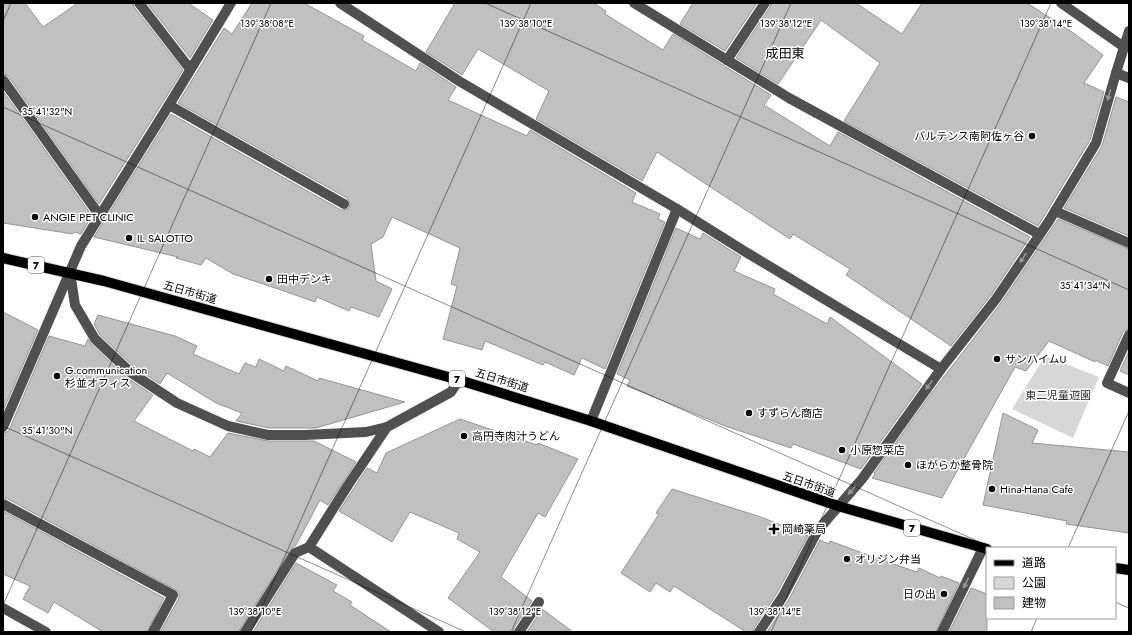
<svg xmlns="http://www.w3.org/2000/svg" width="1132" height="635" font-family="Jost,'Noto Sans JP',sans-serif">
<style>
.green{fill:#d7d7d7}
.building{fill:#c0c0c0;stroke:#949494}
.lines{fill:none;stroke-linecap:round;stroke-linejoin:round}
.major-casing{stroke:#dbdbdb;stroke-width:12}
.minor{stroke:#505050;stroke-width:10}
.major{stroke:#000;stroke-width:10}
.oneway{fill:#969696}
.ticks{fill:none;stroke:#000;stroke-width:1;stroke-opacity:0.45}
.poi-dot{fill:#000;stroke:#fff;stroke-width:1.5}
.labels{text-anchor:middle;stroke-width:3;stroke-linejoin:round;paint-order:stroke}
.shield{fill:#fff;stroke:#4c4c4c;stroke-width:1}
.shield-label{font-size:10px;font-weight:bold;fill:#000}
.poi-label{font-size:11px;fill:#000;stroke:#fff;text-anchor:start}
.street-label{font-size:11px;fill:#000;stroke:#fff}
.park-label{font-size:11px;fill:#2e2e2e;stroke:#fff}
.quarter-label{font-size:13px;fill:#000;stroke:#fff}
.ticks-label{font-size:10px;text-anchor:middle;fill:#000;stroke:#fff;stroke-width:3;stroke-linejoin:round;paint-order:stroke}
</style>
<rect width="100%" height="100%" fill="#fff"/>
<polygon class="green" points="1045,356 1099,377 1073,438 1012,409"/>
<g class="building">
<polygon points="3,3 25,3 43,27 78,3 133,3 134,7 183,70 99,204 8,76 3,74"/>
<polygon points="147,3 188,3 213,20 190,58"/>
<polygon points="252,3 304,3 364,36 362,40 416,71 420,63 456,87 448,100 527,136 530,130 636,193 632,202 660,214 658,219 665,222 605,369 582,358 574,375 545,362 543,365 485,341 482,350 443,339 457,286 451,284 460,248 392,217 383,237 371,244 376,281 392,289 379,317 351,307 349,311 317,297 315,302 284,291 233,274 206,258 201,265 176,258 178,257 94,237 171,114 341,210 344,210 349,208 350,204 347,198 178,103 224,28 232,34"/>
<polygon points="455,3 593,3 606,11 605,14 663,50 673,34 771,95 764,105 830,146 838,132 1030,237 991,295 951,346 846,275 850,269 793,234 790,239 657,152 642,181 536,119 549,91 478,49 462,75 426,52"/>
<polygon points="693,3 757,3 725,51 680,24"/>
<polygon points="771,3 856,3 902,34 922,3 1027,3 1072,32 1103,55 1084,83 1104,92 1090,140 1038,226 844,121 880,63 821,20 778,84 736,58 770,7"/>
<polygon points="3,91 92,216 81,234 74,232 73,234 3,223"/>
<polygon points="1116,97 1129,102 1129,236 1064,208 1102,146"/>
<polygon points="1058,219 1129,249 1129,329 1126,330 1123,332 1108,366 1095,360 1095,362 1049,341 1026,371 1015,367 942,498 872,478 875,474 874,473 933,391 1001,303"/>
<polygon points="676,228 700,239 703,233 741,257 734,271 775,289 773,294 827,324 830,317 922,384 861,469 793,444 791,448 725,426 627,386 630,380 617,374"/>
<polygon points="3,312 38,330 3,411"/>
<polygon points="98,315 175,336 197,346 193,354 239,374 245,363 256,367 259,359 284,371 286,366 318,381 319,378 405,402 316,428 269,428 236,421 242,413 216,403 167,373 160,384 134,367 100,335 94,324"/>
<polygon points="49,336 85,346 88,339 91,344 126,377 153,395 134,421 193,451 194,449 210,457 228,433 268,441 314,441 356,462 328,505 320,500 296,545 290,550 240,629 239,632 160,632 179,598 179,592 176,590 6,498 3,498 3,433 7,432 9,430"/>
<polygon points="1129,351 1129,375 1120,371"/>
<polygon points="1003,413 1038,430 1032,443 1129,452 1129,533 1066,524 1067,521 983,505"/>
<polygon points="460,419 537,445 538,443 578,459 545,517 538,513 501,577 532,601 514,628 513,632 494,632 448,598 480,552 457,539 459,533 410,512 392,542 339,511 367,468 377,473 386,453"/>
<polygon points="672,489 761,517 808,536 777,593 754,628 753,632 746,632 674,586 670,592 656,583 650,592 621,573 659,514 656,513"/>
<polygon points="3,511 164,598 147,632 103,632 54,602 48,613 23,599 30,586 3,574"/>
<polygon points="820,540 829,544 830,541 879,559 917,572 919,568 940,578 941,576 959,583 936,632 767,632 789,599"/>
<polygon points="296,563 337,585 333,591 352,602 350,605 391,632 253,632"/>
<polygon points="971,588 987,594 987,632 949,632"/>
<polygon points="542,609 573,632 527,632"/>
</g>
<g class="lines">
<defs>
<g id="major">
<polyline points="3,258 104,281 459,380 591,421 838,506 987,549"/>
<polyline points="1115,568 1129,570"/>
</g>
</defs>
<use href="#major" class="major-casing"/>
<g class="minor">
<polyline points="139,3 190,69"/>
<polyline points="340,3 459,81 677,209 744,251 941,369"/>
<polyline points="634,3 789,98 1039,234"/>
<polyline points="1061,3 1124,47"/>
<polyline points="727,60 765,3"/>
<polyline points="1116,73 1129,78"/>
<polyline points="3,80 100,216"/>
<polyline points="169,105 344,204"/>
<polyline points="1055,211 1129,243"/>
<polyline points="70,272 75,305 95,339 130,372 177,403 228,426 268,435 305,435 366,432 387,427 451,392 459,380"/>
<polyline points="1129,335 1107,383 1129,393"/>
<polyline points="591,421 677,209"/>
<polyline points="3,427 81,246 169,105 231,3"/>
<polyline points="3,504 173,595 153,632"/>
<polyline points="309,547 348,485 387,427"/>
<polyline points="3,608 46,632"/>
<polyline points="245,632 295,553 309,547 439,632"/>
<polyline points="519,632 539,602"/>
<polyline points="759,632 783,596 818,530 862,479 941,369 996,299 1049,221 1096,143 1116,73 1129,31"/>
<polyline points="942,632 983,548"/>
</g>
<use href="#major" class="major"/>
</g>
<defs><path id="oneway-solid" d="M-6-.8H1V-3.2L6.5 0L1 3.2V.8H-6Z"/></defs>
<g class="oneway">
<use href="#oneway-solid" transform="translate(1109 95) rotate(106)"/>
<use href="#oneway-solid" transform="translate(1023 258) rotate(124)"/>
<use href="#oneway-solid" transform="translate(929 385) rotate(126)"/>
<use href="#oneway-solid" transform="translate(852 490) rotate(131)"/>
<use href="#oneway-solid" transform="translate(966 583) rotate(116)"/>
</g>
<path class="ticks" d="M 485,3 L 1129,290M 3,21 L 11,3M 3,107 L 993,548M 3,426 L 466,632M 1068,548 L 1129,411M 1115,602 L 1129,608M 3,605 L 271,3M 251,632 L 531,3M 511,632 L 791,3M 771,632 L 1051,3M 1031,632 L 1037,618"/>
<g class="poi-dot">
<circle cx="1032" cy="136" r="4"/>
<circle cx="35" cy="217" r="4"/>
<circle cx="129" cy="238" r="4"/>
<circle cx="269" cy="279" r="4"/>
<circle cx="997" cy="359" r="4"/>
<circle cx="57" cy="376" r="4"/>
<circle cx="749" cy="413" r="4"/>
<circle cx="464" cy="436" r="4"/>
<circle cx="842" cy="450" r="4"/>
<circle cx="908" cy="465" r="4"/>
<circle cx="992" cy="489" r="4"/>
<path d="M772 523h4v4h4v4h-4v4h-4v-4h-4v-4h4z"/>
<circle cx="847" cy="559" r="4"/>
<circle cx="944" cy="594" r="4"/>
</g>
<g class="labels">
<g class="shield">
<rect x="28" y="257" width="16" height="16" rx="3"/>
<rect x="449" y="371" width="16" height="16" rx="3"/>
<rect x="904" y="520" width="16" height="16" rx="3"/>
</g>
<g class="shield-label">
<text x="36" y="269">7</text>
<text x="457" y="383">7</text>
<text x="912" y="532">7</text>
</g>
<g class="poi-label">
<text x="1024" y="140" text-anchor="end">バルテンス南阿佐ヶ谷</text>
<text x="43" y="221">ANGIE PET CLINIC</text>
<text x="137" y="242">IL SALOTTO</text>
<text x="277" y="283">田中デンキ</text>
<text x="1005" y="363">サンハイムU</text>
<text x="65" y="374">G.communication<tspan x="65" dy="13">杉並オフィス</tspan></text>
<text x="757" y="417">すずらん商店</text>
<text x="472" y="440">高円寺肉汁うどん</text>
<text x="850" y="454">小原惣菜店</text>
<text x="916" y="469">ほがらか整骨院</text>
<text x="1000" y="493">Hina-Hana Cafe</text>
<text x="782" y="533">岡崎薬局</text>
<text x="855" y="563">オリジン弁当</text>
<text x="936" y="598" text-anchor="end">日の出</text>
</g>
<g class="street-label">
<text transform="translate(190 292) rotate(16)" y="4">五日市街道</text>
<text transform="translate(502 380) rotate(17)" y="4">五日市街道</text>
<text transform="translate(809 484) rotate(19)" y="4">五日市街道</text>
</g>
<g class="park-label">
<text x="1058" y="399">東二児童遊園</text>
</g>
<g class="quarter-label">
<text x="785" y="58">成田東</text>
</g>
</g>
<g class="ticks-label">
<text x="267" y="27">139°38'08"E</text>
<text x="526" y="27">139°38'10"E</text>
<text x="786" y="27">139°38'12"E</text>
<text x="1046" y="27">139°38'14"E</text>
<text x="47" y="115">35°41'32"N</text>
<text x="1085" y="289">35°41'34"N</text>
<text x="47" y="434">35°41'30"N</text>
<text x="255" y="615">139°38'10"E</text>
<text x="515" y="615">139°38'12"E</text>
<text x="775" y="615">139°38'14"E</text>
</g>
<rect width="1132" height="635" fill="none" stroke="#000000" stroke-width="8"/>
<rect x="986" y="547" width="130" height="72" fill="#ffffff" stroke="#999999"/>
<rect x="994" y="560" width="20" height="6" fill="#000000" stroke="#999999"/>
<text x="1022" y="567" font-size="12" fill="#000000">道路</text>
<rect x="994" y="577" width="20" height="12" fill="#d7d7d7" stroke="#999999"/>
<text x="1022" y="587" font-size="12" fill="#000000">公園</text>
<rect x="994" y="597" width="20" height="12" fill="#c0c0c0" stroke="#999999"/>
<text x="1022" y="607" font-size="12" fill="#000000">建物</text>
</svg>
